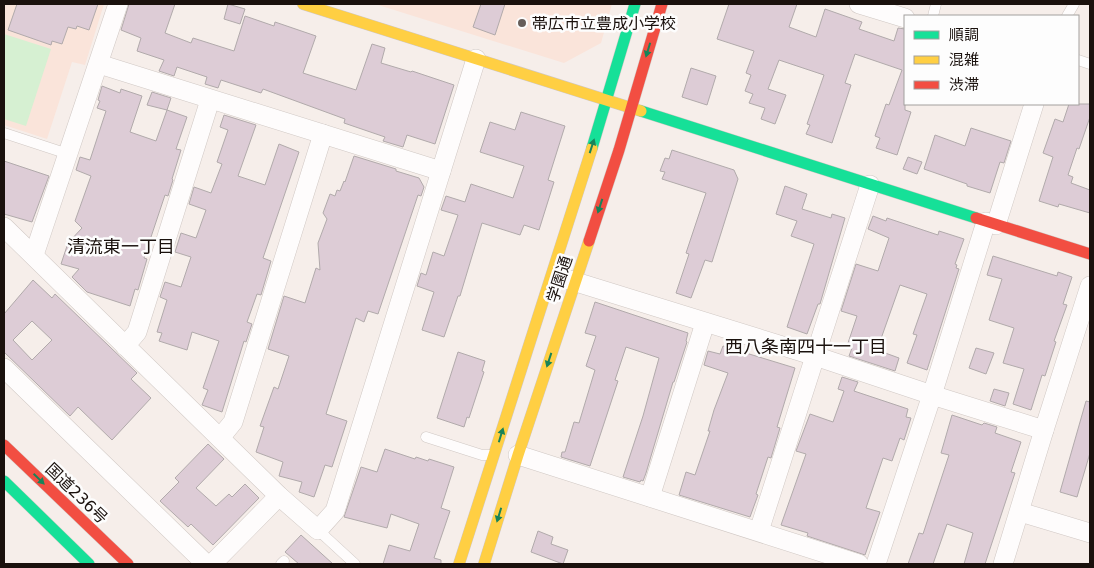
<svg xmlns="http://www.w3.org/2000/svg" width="1094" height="568" font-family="'DejaVu Sans','Noto Sans JP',sans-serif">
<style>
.built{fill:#fae4da}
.green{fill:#d6f0d2}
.building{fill:#ddccd6;stroke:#b1aaab;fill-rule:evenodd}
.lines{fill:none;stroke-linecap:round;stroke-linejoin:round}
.lane-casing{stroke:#d0c8c4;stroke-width:11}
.street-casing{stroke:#d0c8c4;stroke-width:20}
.fast-casing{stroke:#d0c8c4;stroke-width:12}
.slow-casing{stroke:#d0c8c4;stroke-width:12}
.jam-casing{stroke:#d0c8c4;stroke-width:12}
.lane{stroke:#fefcfc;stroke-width:10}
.street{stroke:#fefcfc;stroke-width:19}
.fast{stroke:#16e098;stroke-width:11}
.slow{stroke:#ffcf43;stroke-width:11}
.jam{stroke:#f24e42;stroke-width:11}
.oneway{fill:#188359}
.poi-dot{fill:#675e5a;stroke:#fdfdfd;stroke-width:2}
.labels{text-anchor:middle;stroke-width:5;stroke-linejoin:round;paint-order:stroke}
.poi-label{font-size:16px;fill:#1a110d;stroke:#fdfdfd;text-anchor:start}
.street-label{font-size:16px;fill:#1a110d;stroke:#fdfdfd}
.neighbourhood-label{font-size:18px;fill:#1a110d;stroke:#fdfdfd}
</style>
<rect width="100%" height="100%" fill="#f6eeea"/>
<g class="built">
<polygon points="4,4 104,4 85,65 72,62 47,139 4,125"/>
<polygon points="375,4 612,4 601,43 564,63"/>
</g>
<polygon class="green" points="4,34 51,49 26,126 4,119"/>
<g class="building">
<polygon points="17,4 98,4 89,30 77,26 76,29 68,27 62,44 52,41 51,45 8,30"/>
<polygon points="129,4 175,4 165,33 191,43 193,38 234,51 245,16 274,26 275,22 316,36 303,73 356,90 372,44 385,48 381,63 411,72 412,71 454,85 435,144 407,135 403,147 383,141 385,137 344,123 345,119 263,89 261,93 221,80 218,88 205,84 207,77 177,67 174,76 159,71 164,60 137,51 141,38 121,30"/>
<polygon points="228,4 245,9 240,24 224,19"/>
<polygon points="481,4 505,4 495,35 473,27"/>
<polygon points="729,4 797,4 789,27 816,37 825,9 862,22 859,29 894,41 898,28 905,29 905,110 911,112 897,155 876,148 880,138 875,136 886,104 889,105 902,70 855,54 845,83 851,85 832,143 806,134 810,125 807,124 824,75 779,60 768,89 786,95 775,124 761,119 765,108 749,103 753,94 745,91 751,75 746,73 754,51 717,39"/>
<polygon points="691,68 716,76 707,105 682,97"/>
<polygon points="102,86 120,93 121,89 142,96 130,132 156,141 167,110 147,105 152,92 171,98 167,110 187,117 176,149 181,150 172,179 173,180 168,196 165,195 144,258 147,259 138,290 135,289 130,306 87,292 72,277 79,269 61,264 68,243 82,228 75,221 91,176 76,170 80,157 90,160 106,111 97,108 100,101 98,100"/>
<polygon points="1069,104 1090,104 1090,117 1079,149 1077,148 1068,175 1073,177 1071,183 1090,190 1090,213 1059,204 1058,207 1039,201 1053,157 1043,153 1055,119 1063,122"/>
<polygon points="521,112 565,126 548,180 554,182 539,230 524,225 520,235 482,223 460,296 458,296 444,337 422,330 434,292 417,286 421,273 426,275 433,252 444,256 458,215 441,210 446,196 465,202 471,184 513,198 524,166 480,152 490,122 515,130"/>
<polygon points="224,115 256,125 238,176 265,185 279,144 299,152 263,258 271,261 261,295 257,294 247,322 252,324 246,342 244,341 222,412 202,405 208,390 203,388 219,341 192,332 187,350 159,341 162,333 157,332 167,300 160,297 165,282 181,287 191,257 175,252 181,233 196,238 206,210 189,204 194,187 211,193 222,164 217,162 228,130 220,127"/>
<polygon points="971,128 1011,141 1004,163 1000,162 990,193 967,186 967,184 924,169 935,135 965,146"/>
<polygon points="672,150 734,170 738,179 712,262 705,260 691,298 676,293 689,254 686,253 706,193 662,179 665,172 660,171 665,158 669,159"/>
<polygon points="354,156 396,169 396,171 419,178 424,187 421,196 418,195 378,314 368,311 364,322 356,318 326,414 347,421 332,467 325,465 314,497 299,492 302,482 279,476 283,462 256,452 264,427 260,426 274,387 278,389 289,356 268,349 284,296 305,303 316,268 320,270 318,243 327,219 323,213 330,194 335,196 337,190 340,191 344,181 345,182"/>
<polygon points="908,157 922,162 917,174 903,169"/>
<polygon points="4,161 49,176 32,222 4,214"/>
<polygon points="785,186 807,194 802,209 831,218 832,214 845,218 820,304 818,304 807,334 787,327 814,244 791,236 797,221 776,214"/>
<polygon points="873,216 886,221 887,218 938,235 939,231 964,239 955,264 957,265 956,268 959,269 927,370 907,363 917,335 913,334 927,294 900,285 877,350 899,358 895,371 849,356 852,348 847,346 857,316 841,311 856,264 878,271 889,238 868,229"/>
<polygon points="993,256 1057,276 1058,272 1072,277 1063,304 1067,305 1054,341 1056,342 1045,376 1042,375 1031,410 1013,404 1024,369 1003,363 1014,328 989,320 1002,279 987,275"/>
<path d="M 33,280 L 52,298 L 55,294 L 137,373 L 131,379 L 151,398 L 112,440 L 78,407 L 70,416 L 4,352 L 4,314 ZM 32,321 L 52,340 L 32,360 L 13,340 Z"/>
<polygon points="595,302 688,333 686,341 687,342 674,382 673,382 646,473 643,481 641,480 640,482 623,477 643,416 659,358 626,347 615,380 618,381 590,466 561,457 562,452 565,452 574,422 579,423 595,370 586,366 596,336 585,333"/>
<polygon points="723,346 795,368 777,427 780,428 771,458 768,457 756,494 758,495 750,517 679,495 686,472 695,475 710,431 708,431 714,410 728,373 704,365 708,351 720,354"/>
<polygon points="976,348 994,353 986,374 969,368"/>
<polygon points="458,352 485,361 482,371 484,372 469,418 467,417 464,427 437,418"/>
<polygon points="842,377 858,382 854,391 908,409 906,417 911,418 904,440 900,438 892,461 883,458 866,508 880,512 865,555 807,536 808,533 781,525 806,454 796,451 810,414 833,422 844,391 838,389"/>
<polygon points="994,389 1009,393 1005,406 990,401"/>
<polygon points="1086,401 1090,402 1090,453 1077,497 1060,492"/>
<polygon points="952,415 982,425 984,423 997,427 995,433 1021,442 1011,472 1015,473 985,564 964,564 973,533 947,524 933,564 908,564 919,533 923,534 949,455 941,453"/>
<polygon points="208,444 224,459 196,488 216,506 229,494 232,497 245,484 259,498 213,545 191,524 188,527 160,501 179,482 175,478"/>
<polygon points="385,449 415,459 416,457 428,461 429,459 454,467 441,508 450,511 434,558 441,560 441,564 383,564 389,545 410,551 419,524 391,514 387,528 344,517 361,467 377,472"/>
<polygon points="538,531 553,537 551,544 568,550 563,564 531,552"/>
<polygon points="301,535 333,564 299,564 285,552"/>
</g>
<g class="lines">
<defs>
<g id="lane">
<polyline points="933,16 936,4"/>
<polyline points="1067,16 1074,4"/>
<polyline points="1078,60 1090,64"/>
<polyline points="4,133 68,154"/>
<polyline points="426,437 482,455 492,455"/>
<polyline points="318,530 355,564"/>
<polyline points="281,564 284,561"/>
</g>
<g id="street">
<polyline points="859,4 905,18"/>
<polyline points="99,64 441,171"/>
<polyline points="996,225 1034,104"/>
<polyline points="4,227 279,496 318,530 335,511 476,59"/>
<polyline points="34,255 118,4"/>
<polyline points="563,278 815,356 932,395 1044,430"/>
<polyline points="125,346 137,332 210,100"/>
<polyline points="4,368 206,564"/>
<polyline points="220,438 233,422 323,134"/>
<polyline points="518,455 859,564"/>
<polyline points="650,497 705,323"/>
<polyline points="1020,512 1090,533"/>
<polyline points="759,531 870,185"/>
<polyline points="212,564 279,496"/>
<polyline points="876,564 932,395 986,222"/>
<polyline points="1003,564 1044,430 1090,286"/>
</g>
<g id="fast">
<polyline points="641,111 976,218"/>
<polyline points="592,148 635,4"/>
<polyline points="4,481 89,564"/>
</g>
<g id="slow">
<polyline points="303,4 641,111"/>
<polyline points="459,564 592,148"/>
<polyline points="484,564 518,455 589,241"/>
</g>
<g id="jam">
<polyline points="976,218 1090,254"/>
<polyline points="589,241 619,150 662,4"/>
<polyline points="4,445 128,564"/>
</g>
</defs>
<use href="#lane" class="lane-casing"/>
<use href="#street" class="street-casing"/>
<use href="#fast" class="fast-casing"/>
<use href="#slow" class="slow-casing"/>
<use href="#jam" class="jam-casing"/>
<use href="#lane" class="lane"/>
<use href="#street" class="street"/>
<use href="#fast" class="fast"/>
<use href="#slow" class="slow"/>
<use href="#jam" class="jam"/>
</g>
<defs><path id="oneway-solid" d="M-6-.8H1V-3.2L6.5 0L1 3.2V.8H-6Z" transform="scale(1.25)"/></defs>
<g class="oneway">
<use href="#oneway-solid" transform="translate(648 50) rotate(107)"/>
<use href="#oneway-solid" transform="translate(592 146) rotate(-72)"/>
<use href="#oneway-solid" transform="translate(600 206) rotate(108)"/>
<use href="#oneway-solid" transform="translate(549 360) rotate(108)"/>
<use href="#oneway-solid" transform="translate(501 435) rotate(-73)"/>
<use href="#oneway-solid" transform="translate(39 479) rotate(44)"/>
<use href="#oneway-solid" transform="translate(499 515) rotate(107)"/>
</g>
<circle class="poi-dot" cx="522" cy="23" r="5"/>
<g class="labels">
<g class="poi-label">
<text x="532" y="29">帯広市立豊成小学校</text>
</g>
<g class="street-label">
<text transform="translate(559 279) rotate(-72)" y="6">学園通</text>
<text transform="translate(77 493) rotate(44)" y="6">国道236号</text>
</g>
<g class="neighbourhood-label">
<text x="121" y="253">清流東一丁目</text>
<text x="806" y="353">西八条南四十一丁目</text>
</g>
</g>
<rect width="1094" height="568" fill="none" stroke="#1a110d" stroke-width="10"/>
<rect x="904" y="15" width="175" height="90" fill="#fdfdfd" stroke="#a29f9d"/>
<rect x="914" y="31" width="25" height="8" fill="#16e098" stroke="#a29f9d"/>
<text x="949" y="40" font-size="15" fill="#1a110d">順調</text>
<rect x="914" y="56" width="25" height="8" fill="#ffcf43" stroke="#a29f9d"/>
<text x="949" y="65" font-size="15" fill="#1a110d">混雑</text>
<rect x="914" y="81" width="25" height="8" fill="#f24e42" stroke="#a29f9d"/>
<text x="949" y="90" font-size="15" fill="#1a110d">渋滞</text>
</svg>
